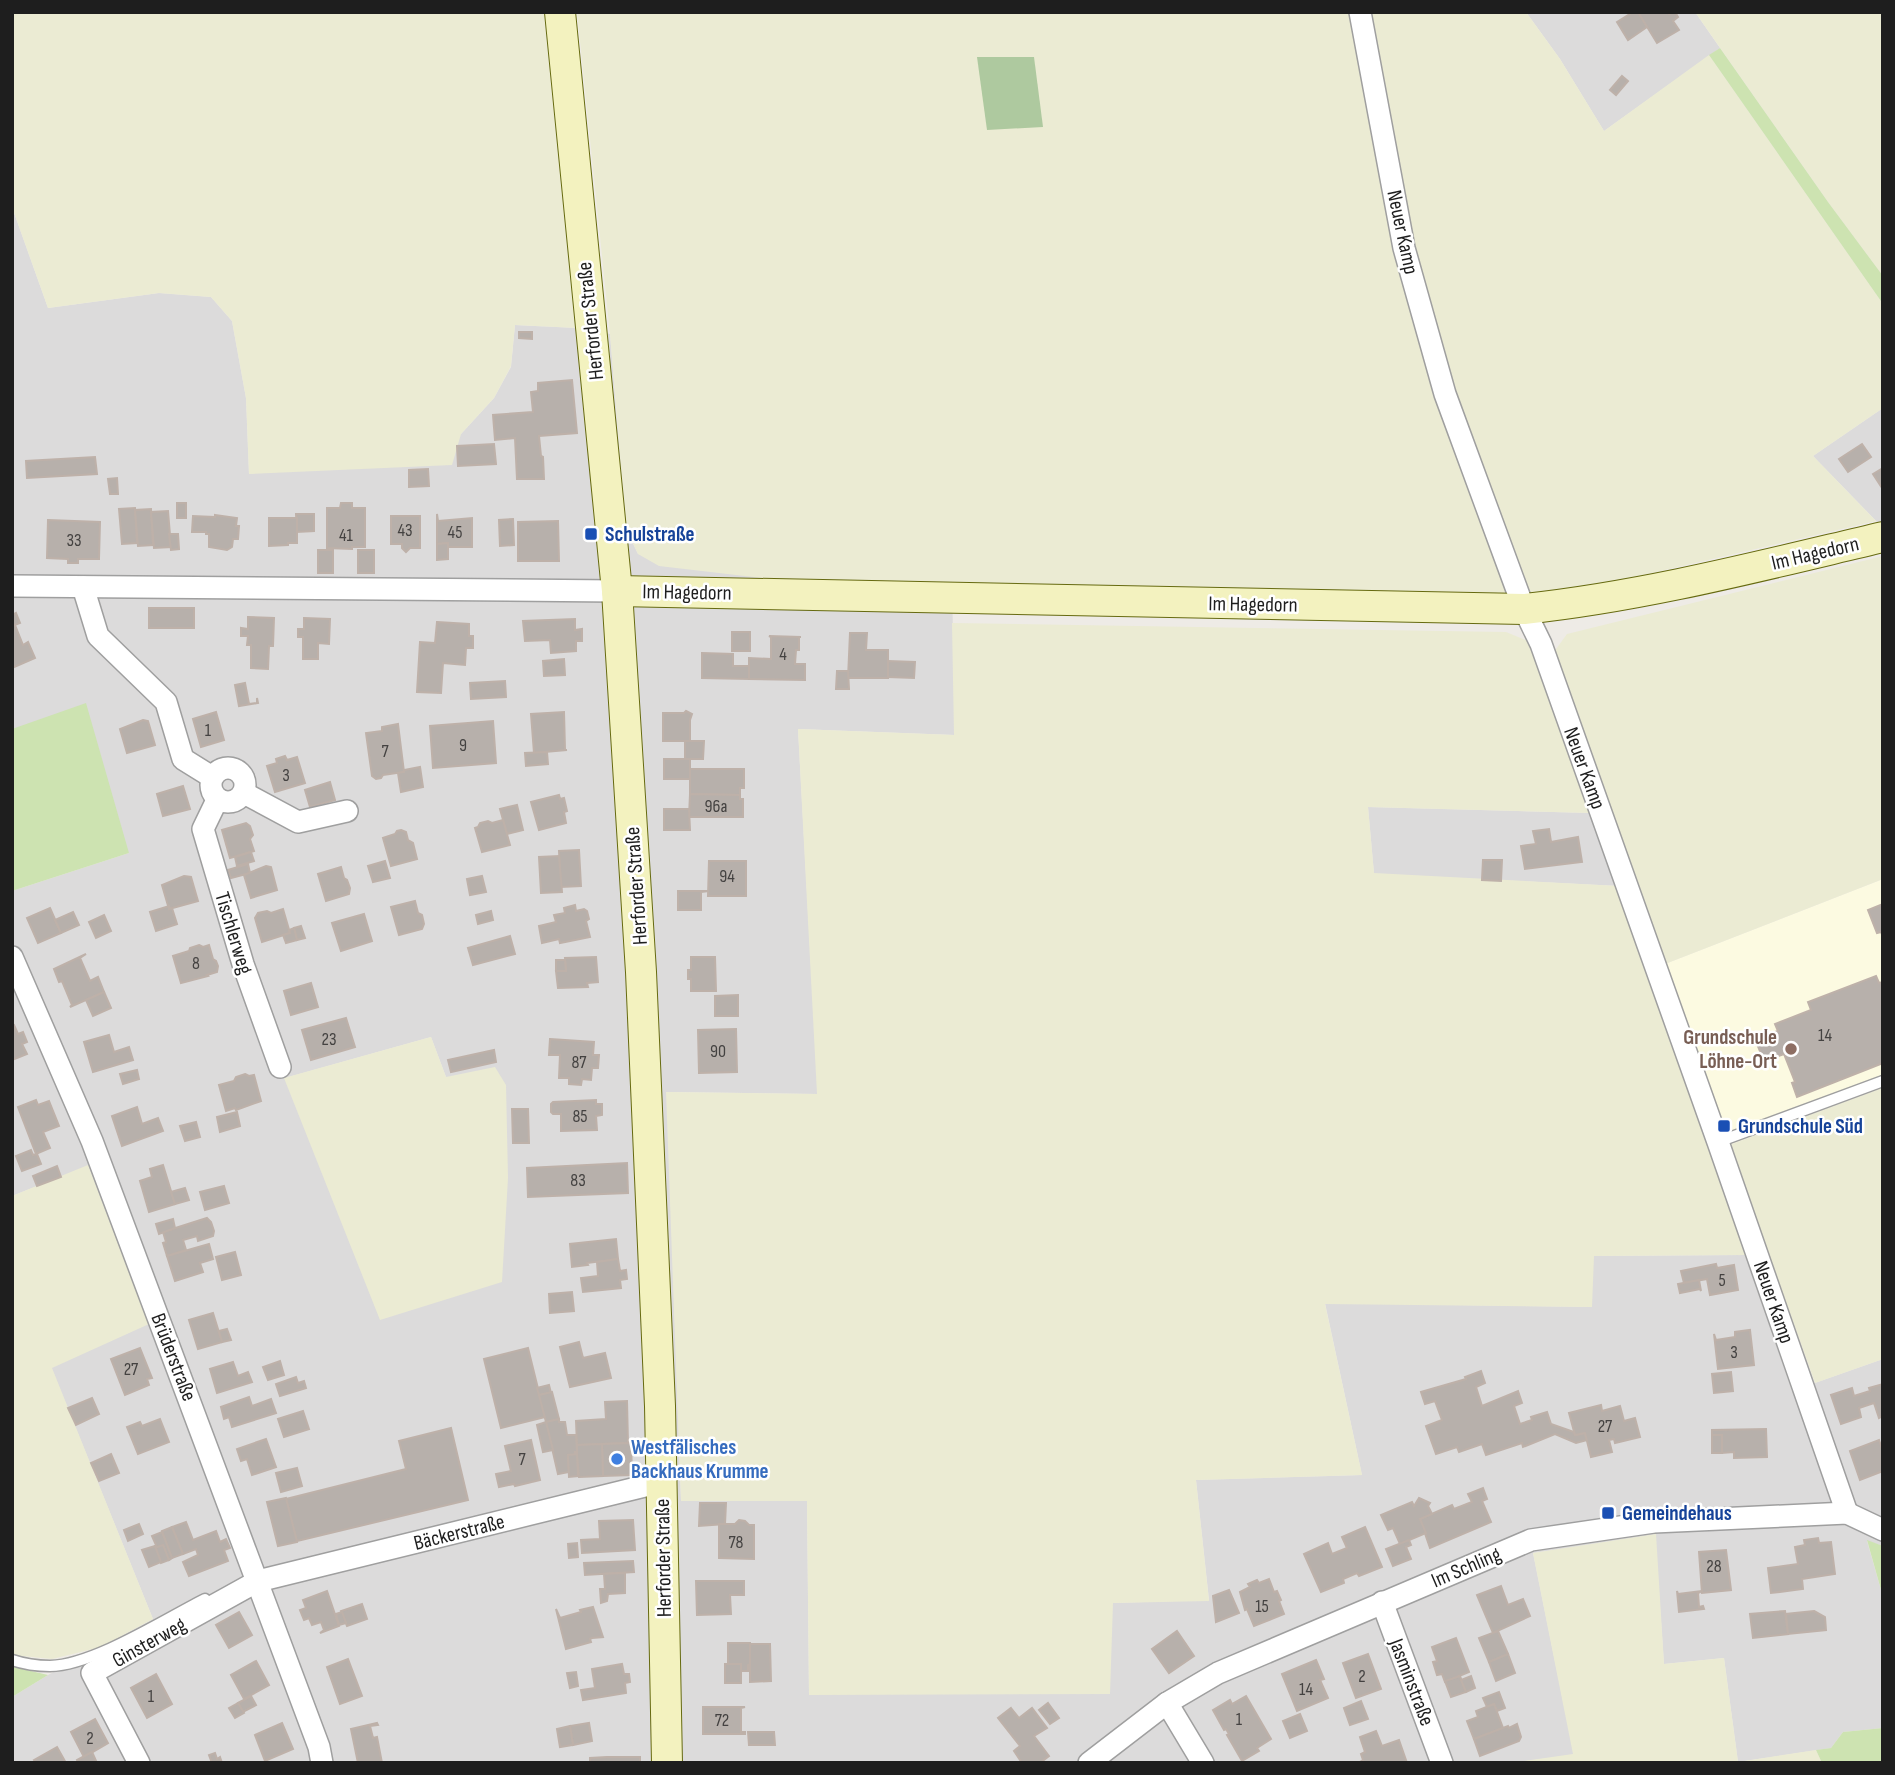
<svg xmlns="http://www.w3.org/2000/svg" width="1895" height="1775" font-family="'Sofia Sans Condensed',sans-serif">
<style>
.residential{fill:#dcdbdb;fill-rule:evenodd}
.education{fill:#fcfae1}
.farmland{fill:#ebebd3}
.grass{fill:#cde3b1}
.forest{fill:#aec99f}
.building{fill:#b7b0ab;stroke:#beb1a9;stroke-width:2}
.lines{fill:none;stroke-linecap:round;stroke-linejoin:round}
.lane-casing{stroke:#9f9f9f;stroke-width:13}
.street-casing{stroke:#9f9f9f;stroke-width:24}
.secondary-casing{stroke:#666a10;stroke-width:32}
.lane{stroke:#fff;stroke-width:10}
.street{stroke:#fff;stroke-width:21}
.secondary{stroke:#f3f2bf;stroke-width:30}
.transit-dot{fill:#1a4fb4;stroke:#fff;stroke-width:2.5}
.education-dot{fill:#8d6e63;stroke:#fff;stroke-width:2.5}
.shop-dot{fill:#3f7fe0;stroke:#fff;stroke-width:2.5}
.labels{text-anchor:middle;stroke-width:5;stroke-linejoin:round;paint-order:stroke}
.number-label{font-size:18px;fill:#444241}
.street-label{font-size:21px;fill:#1e1e1e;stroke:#fff}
.transit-label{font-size:21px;font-weight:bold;fill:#164399;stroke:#fff;text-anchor:start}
.education-label{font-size:21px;font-weight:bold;fill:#785e54;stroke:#fff;text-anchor:end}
.shop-label{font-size:21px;font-weight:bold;fill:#366cbe;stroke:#fff;text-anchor:start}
</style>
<rect width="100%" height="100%" fill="#eeebe6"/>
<g class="residential">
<polygon points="1526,12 1695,12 1720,48 1604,131 1560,59"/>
<path d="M 12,207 L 48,308 L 159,293 L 211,297 L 232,321 L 246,398 L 249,474 L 461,434 L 494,398 L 511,367 L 515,325 L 577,328 L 610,334 L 626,529 L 638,554 L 952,584 L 955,735 L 798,729 L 818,1094 L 667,1092 L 681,1501 L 807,1501 L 809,1695 L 1113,1603 L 1209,1600 L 1196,1480 L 1362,1475 L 1325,1303 L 1591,1307 L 1593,1256 L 1745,1255 L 1792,1391 L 1883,1359 L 1883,1546 L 1867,1541 L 1883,1597 L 1883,1728 L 1843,1732 L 1831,1748 L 1738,1762 L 1724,1658 L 1664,1664 L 1655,1535 L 1533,1553 L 1574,1755 L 1511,1763 L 12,1763 L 12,1697 L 48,1675 L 153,1619 L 51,1367 L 148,1324 L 88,1166 L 12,1196 L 12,891 L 129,853 L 14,728 L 12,729 ZM 431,1037 L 446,1077 L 285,1078 Z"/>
<polygon points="1883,408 1883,528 1813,456"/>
<polygon points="1368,807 1591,813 1619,886 1374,874"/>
</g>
<polygon class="education" points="1883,879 1883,1088 1730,1145 1665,964"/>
<g class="farmland">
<polygon points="12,12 547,12 577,328 515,325 511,366 494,398 461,434 452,465 249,474 246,398 232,321 211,297 159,293 48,308 12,207"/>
<polygon points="577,12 1526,12 1560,59 1604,131 1709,55 1883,304 1883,408 1813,456 1876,521 1609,583 1462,601 771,579 659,566 638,554 626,529 610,334"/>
<polygon points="1695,12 1883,12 1883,276 1828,202"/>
<polygon points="1883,556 1883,879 1665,964 1551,656 1567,634"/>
<polygon points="952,623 1506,632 1528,641 1591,813 1368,807 1374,873 1619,886 1745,1255 1594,1256 1592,1307 1325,1304 1362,1475 1196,1480 1209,1601 1113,1603 1110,1694 809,1695 807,1501 681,1501 666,1092 817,1094 798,729 954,735"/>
<polygon points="431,1037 446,1077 495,1067 506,1085 508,1178 502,1282 380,1320 284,1078"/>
<polygon points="1883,1088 1883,1359 1815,1383 1730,1145"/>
<polygon points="88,1165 149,1324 52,1368 153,1619 101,1647 52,1659 12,1655 12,1196"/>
<polygon points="1656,1534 1664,1664 1724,1658 1738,1762 1816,1750 1822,1763 1511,1763 1573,1754 1533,1553"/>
</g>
<g class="grass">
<polygon points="1720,48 1828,202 1883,276 1883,304 1709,55"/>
<polygon points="86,703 129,853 12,891 12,729"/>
<polygon points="1867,1540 1883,1546 1883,1597"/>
<polygon points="12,1662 14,1667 48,1675 12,1697"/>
<polygon points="1883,1728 1883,1763 1822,1763 1816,1750 1831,1748 1843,1732"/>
</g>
<polygon class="forest" points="977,57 1034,57 1043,127 987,130"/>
<g class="building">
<polygon points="1633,12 1638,12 1647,27 1628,40 1617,22"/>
<polygon points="1638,12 1667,12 1669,14 1675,12 1678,17 1673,21 1679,30 1657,43"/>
<polygon points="1622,76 1628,81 1616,95 1610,90"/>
<polygon points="519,332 532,332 532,339 519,338"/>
<polygon points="572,380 577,433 539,436 541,456 543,457 544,479 517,479 515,438 495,440 493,415 533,412 531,392 538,391 538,383"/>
<polygon points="494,444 496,464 458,466 457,446"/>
<polygon points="1862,444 1871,457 1848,472 1839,459"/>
<polygon points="95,457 97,474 27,478 26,461"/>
<polygon points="1883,468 1883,487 1882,488 1873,474"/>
<polygon points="428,469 429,486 409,487 409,470"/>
<polygon points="117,478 118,494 110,494 108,479"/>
<rect x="177" y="503" width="9" height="15"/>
<polygon points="341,503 352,503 352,508 365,508 365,547 352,547 352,549 327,548 327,508 340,508"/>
<polygon points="135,508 137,543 122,544 119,509"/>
<polygon points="151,509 153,545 138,546 135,510"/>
<polygon points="168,511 171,547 154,548 151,512"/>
<polygon points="296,514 314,514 314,531 297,532"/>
<polygon points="437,514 438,521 472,518 472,547 448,547 448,543 437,544"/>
<polygon points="215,515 237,518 236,526 239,526 238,539 233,539 232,547 227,550 209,547 209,534 206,534 206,532 192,532 193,516 215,517"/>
<polygon points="391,516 420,516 420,548 410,548 406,552 402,548 402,544 391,544"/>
<polygon points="269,518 297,518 297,543 288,543 288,545 269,546"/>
<polygon points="513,519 514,545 500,546 499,520"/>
<polygon points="48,520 100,522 99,559 78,559 78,563 68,563 68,559 47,558"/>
<polygon points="558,521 559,561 518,561 518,522"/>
<polygon points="169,534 178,534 179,549 171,550"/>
<polygon points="448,543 448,559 437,560 437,544"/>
<rect x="318" y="550" width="15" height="23"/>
<rect x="358" y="550" width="16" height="23"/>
<rect x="149" y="608" width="45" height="20"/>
<polygon points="16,613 20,623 12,626 12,615"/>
<polygon points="248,617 274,618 273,646 269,646 268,669 251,668 251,645 247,645 248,636 241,636 241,628 248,629"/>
<polygon points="304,618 330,619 329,644 318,643 318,659 303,659 303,637 298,637 298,629 304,629"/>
<polygon points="575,619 575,630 582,629 582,641 576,641 576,651 551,653 550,640 525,641 523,621"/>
<polygon points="437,622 469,624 469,636 473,636 473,648 466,648 465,665 443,663 441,693 417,692 420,642 435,643"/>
<polygon points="15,625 23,645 28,642 35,658 12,668 12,626"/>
<rect x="732" y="632" width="18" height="19"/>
<polygon points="850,633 867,633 866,650 888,650 888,678 848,678"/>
<polygon points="769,636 801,637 799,637 799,650 796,650 795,664 805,664 805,680 749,679 749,658 771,659 771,637"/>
<polygon points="702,653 733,654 733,666 749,666 749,679 702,678"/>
<polygon points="564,659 565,675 544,676 543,661"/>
<polygon points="888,661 915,662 914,678 888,677"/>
<polygon points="837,671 848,671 849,689 836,689"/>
<polygon points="505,681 506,697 471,699 470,683"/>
<polygon points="245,683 249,704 257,703 257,698 258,703 239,706 235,685"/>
<polygon points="686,711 692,714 690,720 690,741 663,741 663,713 684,713"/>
<polygon points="216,712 224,740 201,747 193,719"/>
<polygon points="564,712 565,750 567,750 534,753 531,714"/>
<polygon points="143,720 148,721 155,745 127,753 120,729"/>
<polygon points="493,721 496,763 433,768 430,726"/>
<polygon points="398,724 404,772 383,775 381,778 376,779 372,776 366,733 382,731 382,727"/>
<polygon points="685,741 704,741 703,759 685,759"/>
<polygon points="547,752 548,764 526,766 525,753"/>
<polygon points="285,756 287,760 297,757 305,783 275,792 267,766 277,763 276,759"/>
<rect x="664" y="759" width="26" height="20"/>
<polygon points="420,767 423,787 401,792 398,773 404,772 404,770"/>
<polygon points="690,769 744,769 744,788 740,788 740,795 690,794"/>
<polygon points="330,782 335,800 310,807 305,790"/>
<polygon points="183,786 190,809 163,816 157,794"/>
<polygon points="690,794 740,795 740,799 743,799 743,817 689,817"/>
<polygon points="559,795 560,799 564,798 567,811 564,812 566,823 539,830 531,802"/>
<polygon points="517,805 523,830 507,834 500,809"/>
<polygon points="664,809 689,809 690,830 664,830"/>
<polygon points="503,820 510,845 482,852 475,828 478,827 480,823 488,821 492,823"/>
<polygon points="246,823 250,826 253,835 250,839 254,851 230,858 222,830"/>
<polygon points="1549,829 1551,842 1578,837 1582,862 1525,869 1521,846 1536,844 1533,831"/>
<polygon points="401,830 406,832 408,840 413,843 417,859 391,866 383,838 395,834 397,831"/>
<polygon points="579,850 581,886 561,887 559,851"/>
<polygon points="251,852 254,861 237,866 235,857"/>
<polygon points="559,856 562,892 541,893 539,857"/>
<polygon points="1483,860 1502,860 1501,881 1482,880"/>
<polygon points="385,861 390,878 373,882 368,866"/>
<polygon points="709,861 746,861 746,896 708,896"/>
<polygon points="248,864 250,873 231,878 228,870"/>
<polygon points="266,866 271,867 277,890 251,898 244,875"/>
<polygon points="341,867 344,878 347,880 350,888 349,894 326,901 318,874"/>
<polygon points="184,876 191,877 198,901 169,909 162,885"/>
<polygon points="482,876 486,892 470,895 467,879"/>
<polygon points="678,891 709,891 701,892 701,910 678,910"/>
<polygon points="415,901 418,913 422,915 424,924 422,929 399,935 391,907"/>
<polygon points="1883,904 1883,937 1881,932 1877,933 1868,910"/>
<polygon points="575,905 576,911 584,909 587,911 589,919 586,921 590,937 560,943 559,939 542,943 539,926 556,922 554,915 565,913 564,908"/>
<polygon points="169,906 169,909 172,908 177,924 156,931 150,912"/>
<polygon points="50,908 61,933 38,943 27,918"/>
<polygon points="283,909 290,933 262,942 255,918 258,913 267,911 271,913"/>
<polygon points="491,911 493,920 478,924 476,915"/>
<polygon points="73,912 79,925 61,933 55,920"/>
<polygon points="364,914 372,941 341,951 332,923"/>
<polygon points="104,915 111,931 96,938 89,922"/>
<polygon points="301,926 305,938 297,940 294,928"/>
<polygon points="294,928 297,940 286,943 283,935 290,933 289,930"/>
<polygon points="510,936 515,954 473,965 468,948"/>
<polygon points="199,945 203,947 209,945 213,959 216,961 218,966 217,972 207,975 208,976 181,983 173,956 189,951 190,948"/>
<polygon points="86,954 80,958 90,981 98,977 104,992 70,1007 72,1005 62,981 59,982 54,969"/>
<polygon points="596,957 598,982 587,983 588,987 558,988 556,971 566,971 565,958"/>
<polygon points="691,957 715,957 716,991 691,991 691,979 688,979 688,970 691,970"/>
<polygon points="556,960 565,960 566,971 556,971"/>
<polygon points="1876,976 1879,983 1883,982 1883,1063 1797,1097 1792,1083 1795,1082 1784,1054 1764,1061 1755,1039 1778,1031 1775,1024 1811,1010 1808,1002"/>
<polygon points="311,983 318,1007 291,1015 284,991"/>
<polygon points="104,992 111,1008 93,1016 86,1000"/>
<polygon points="738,995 738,1016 715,1016 715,996"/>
<polygon points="346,1018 355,1047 311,1060 302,1030"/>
<polygon points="14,1025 18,1034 23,1032 27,1042 22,1044 27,1054 12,1060 12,1026"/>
<polygon points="736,1029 737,1072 699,1073 698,1030"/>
<polygon points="109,1035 114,1052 129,1047 133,1060 93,1072 84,1042"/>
<polygon points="550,1039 594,1042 593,1055 599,1055 598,1068 592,1068 591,1080 582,1079 581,1085 569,1084 569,1078 559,1078 560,1055 549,1055"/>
<polygon points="494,1050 496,1062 451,1072 448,1060"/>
<polygon points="137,1070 139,1079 123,1084 120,1074"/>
<polygon points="245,1074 249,1076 254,1075 261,1101 236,1110 235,1108 226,1111 219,1085 234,1081 236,1077"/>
<polygon points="36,1100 38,1105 49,1101 59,1126 43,1132 50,1148 36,1154 18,1107"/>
<polygon points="596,1100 596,1104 602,1104 602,1115 596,1116 597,1130 561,1131 561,1114 553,1114 551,1112 551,1104 553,1102"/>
<polygon points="137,1107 142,1124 158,1118 163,1131 122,1146 112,1116"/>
<polygon points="512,1109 528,1109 529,1143 513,1143"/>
<polygon points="237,1112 240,1126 220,1132 217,1117"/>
<polygon points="196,1122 200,1137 185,1141 180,1126"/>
<polygon points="31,1150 33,1155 37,1154 41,1164 22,1171 16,1156"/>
<polygon points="627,1163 628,1193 528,1197 527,1168"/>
<polygon points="163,1165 175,1204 149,1212 140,1181 152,1177 150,1169"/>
<polygon points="57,1166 61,1177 37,1186 33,1176"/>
<polygon points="224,1186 229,1203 205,1210 200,1192"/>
<polygon points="185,1188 189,1200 175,1204 171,1192"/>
<polygon points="207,1218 211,1222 214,1231 213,1236 198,1241 197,1236 183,1240 186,1250 167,1256 163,1243 166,1242 163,1232"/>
<polygon points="173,1219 175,1228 159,1234 156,1224"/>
<polygon points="616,1239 618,1259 587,1263 588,1265 572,1267 570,1244"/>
<polygon points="209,1244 213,1259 200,1263 203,1272 175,1281 167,1256"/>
<polygon points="235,1252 241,1275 222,1280 216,1257"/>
<polygon points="618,1259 620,1271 626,1270 627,1279 620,1280 621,1288 583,1292 581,1278 598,1276 597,1262"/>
<polygon points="1716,1264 1717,1268 1734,1265 1738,1290 1710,1295 1707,1279 1684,1283 1681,1271"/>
<polygon points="1699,1280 1701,1291 1700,1289 1680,1293 1678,1284"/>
<polygon points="572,1292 574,1311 550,1313 549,1294"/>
<polygon points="213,1313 222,1342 198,1349 189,1320"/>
<polygon points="227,1329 231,1340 222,1342 219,1331"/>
<polygon points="1750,1330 1754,1365 1718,1369 1714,1334 1716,1340 1735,1337 1735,1332"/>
<polygon points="579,1342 583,1358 605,1353 611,1378 570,1387 560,1347"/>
<polygon points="140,1348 152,1378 147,1379 149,1385 125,1395 111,1359"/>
<polygon points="528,1348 545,1417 501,1428 484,1359"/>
<polygon points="280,1361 284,1375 268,1380 263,1367"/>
<polygon points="233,1362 238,1376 248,1372 252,1382 217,1393 210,1369"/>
<polygon points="1481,1371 1485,1383 1476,1387 1482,1406 1518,1391 1522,1403 1514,1406 1520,1424 1532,1420 1531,1417 1547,1412 1551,1424 1574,1432 1575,1435 1585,1433 1587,1440 1576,1443 1555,1434 1523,1447 1522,1443 1486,1455 1482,1444 1459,1452 1457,1447 1436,1454 1426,1426 1442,1420 1435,1401 1425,1404 1421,1392 1466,1379 1465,1377"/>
<polygon points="1731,1372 1733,1391 1714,1393 1712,1374"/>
<polygon points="296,1377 298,1383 304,1381 306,1388 280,1396 276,1384"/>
<polygon points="1883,1384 1883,1416 1879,1418 1874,1403 1859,1408 1861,1417 1841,1424 1831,1395 1852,1388 1854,1396 1870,1391 1869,1388"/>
<polygon points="549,1385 551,1393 539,1395 537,1388"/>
<polygon points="552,1392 559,1419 546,1422 539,1395"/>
<polygon points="249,1397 252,1406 271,1399 276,1413 232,1427 229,1417 224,1419 221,1407"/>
<polygon points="92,1398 99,1414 76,1425 68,1408"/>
<polygon points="627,1401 628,1443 577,1445 576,1421 606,1419 605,1402"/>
<polygon points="1601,1405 1602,1411 1620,1406 1624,1421 1635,1418 1640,1437 1615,1443 1614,1439 1609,1440 1612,1452 1591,1457 1585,1433 1575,1435 1569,1413"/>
<polygon points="303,1411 309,1429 284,1437 278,1419"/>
<polygon points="160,1419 169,1442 138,1454 127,1427 140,1422 142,1426"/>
<polygon points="559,1419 559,1422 565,1422 567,1435 576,1435 577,1452 575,1452 576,1455 568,1455 569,1472 558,1474 546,1422"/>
<polygon points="546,1422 553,1450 543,1452 537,1425"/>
<polygon points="451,1428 468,1500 297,1541 286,1499 406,1469 399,1441"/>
<polygon points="1766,1429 1767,1457 1734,1458 1734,1452 1722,1453 1722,1435 1712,1435 1712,1430"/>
<rect x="1712" y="1435" width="10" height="18"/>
<polygon points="266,1439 276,1467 252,1475 247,1459 241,1461 237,1449"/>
<polygon points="531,1440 540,1480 515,1486 514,1484 499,1487 496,1474 511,1471 505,1446"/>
<polygon points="1879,1440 1883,1452 1883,1471 1860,1480 1850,1451"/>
<polygon points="631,1443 632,1475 603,1476 602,1444"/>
<polygon points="602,1444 603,1476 579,1477 577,1454 575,1454 575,1452 577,1452 577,1445"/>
<polygon points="111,1454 119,1473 99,1481 91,1463"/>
<polygon points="577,1454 578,1476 569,1477 568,1455"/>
<polygon points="297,1468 302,1486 281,1492 276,1473"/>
<polygon points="1483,1488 1487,1499 1482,1501 1491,1522 1430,1548 1420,1519 1452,1505 1454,1509 1472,1502 1468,1494"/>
<polygon points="286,1498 297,1542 278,1546 267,1502"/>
<polygon points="1419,1498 1430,1503 1428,1506 1432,1514 1420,1519 1426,1533 1400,1544 1393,1528 1388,1530 1381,1515 1412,1502 1414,1506"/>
<polygon points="700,1503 726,1503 725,1524 699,1526"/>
<polygon points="633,1520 635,1550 582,1553 581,1540 600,1539 599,1521"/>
<polygon points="739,1520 745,1521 749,1525 754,1525 754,1559 719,1558 719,1524 735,1524"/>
<polygon points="186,1522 193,1540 216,1531 220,1542 226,1539 230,1548 224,1550 228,1561 189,1576 183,1562 198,1555 196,1549 183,1554 172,1527"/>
<polygon points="139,1524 143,1534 128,1541 124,1530"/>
<polygon points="172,1527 183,1554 172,1558 162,1531"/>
<polygon points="1365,1527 1382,1567 1359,1576 1357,1573 1343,1579 1344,1583 1321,1592 1304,1554 1328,1543 1332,1554 1347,1548 1342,1537"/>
<polygon points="162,1532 172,1558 169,1560 163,1545 155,1548 155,1546 156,1545 152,1536"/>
<polygon points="1818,1538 1819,1543 1831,1542 1835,1574 1802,1579 1803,1589 1771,1593 1768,1568 1798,1564 1795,1547 1805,1545 1804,1540"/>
<polygon points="1409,1540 1411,1545 1406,1547 1411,1559 1393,1566 1386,1549"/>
<polygon points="577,1543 578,1557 569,1558 568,1544"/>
<polygon points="163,1545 169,1560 161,1563 155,1548"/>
<polygon points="155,1546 161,1562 149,1567 142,1550"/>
<polygon points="1726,1550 1731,1590 1702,1593 1699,1552"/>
<polygon points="633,1561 634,1572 585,1575 584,1563"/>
<polygon points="625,1573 625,1593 608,1594 607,1601 601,1603 600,1589 605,1589 604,1574 599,1574"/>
<polygon points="1269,1579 1274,1592 1277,1591 1281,1600 1279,1601 1284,1614 1254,1626 1247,1609 1245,1610 1240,1592 1250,1587 1248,1584 1257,1580 1259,1583"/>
<polygon points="696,1581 744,1581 744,1595 730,1595 731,1614 697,1615"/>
<polygon points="1501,1586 1508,1605 1523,1599 1530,1616 1493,1633 1477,1595"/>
<polygon points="1229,1590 1239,1613 1216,1622 1213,1596"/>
<polygon points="327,1591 339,1626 320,1633 324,1630 321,1622 312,1625 309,1618 304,1620 300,1610 306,1608 303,1600"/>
<polygon points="1677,1591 1678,1594 1702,1591 1698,1593 1699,1607 1703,1606 1704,1609 1679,1612"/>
<polygon points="362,1604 367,1619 347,1626 341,1611"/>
<polygon points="593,1607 603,1637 592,1638 590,1639 591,1642 566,1649 556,1609 560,1618 581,1612 580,1610"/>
<polygon points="1785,1611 1788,1634 1753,1638 1750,1614"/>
<polygon points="1814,1611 1825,1617 1826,1630 1788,1634 1786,1614"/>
<polygon points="239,1612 252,1635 229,1648 216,1625"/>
<polygon points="342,1612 346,1623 339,1625 336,1614"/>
<polygon points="1177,1631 1194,1656 1169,1673 1152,1649"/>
<polygon points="1498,1631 1508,1654 1489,1662 1479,1638"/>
<polygon points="1456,1638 1469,1672 1445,1682 1442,1674 1437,1675 1433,1662 1437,1661 1432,1647"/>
<polygon points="728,1643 750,1643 750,1664 748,1665 748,1671 741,1671 741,1664 728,1664"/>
<polygon points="750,1644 770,1644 771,1681 750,1682"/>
<polygon points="1368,1654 1381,1689 1356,1698 1343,1663"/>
<polygon points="1508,1654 1515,1673 1496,1681 1489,1662"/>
<polygon points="348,1659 362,1696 340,1704 327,1667"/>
<polygon points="1316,1660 1324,1679 1320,1680 1328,1698 1297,1711 1282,1674"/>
<polygon points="256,1661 269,1685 244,1699 231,1675"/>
<polygon points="622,1664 624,1674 629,1674 630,1682 625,1683 626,1693 583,1700 581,1690 595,1688 592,1669"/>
<rect x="725" y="1664" width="16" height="19"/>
<polygon points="576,1672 578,1686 570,1688 567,1673"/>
<polygon points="156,1674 172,1704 147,1718 131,1688"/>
<polygon points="1460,1676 1466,1692 1451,1697 1445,1681"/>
<polygon points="1471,1676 1475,1688 1466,1692 1461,1680"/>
<polygon points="1499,1692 1505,1708 1497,1711 1494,1704 1487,1707 1483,1698"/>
<polygon points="251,1696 256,1705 243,1712 238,1703"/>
<polygon points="1246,1696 1271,1739 1257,1748 1259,1751 1242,1761 1227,1735 1229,1734 1226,1729 1224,1730 1213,1710 1230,1700 1232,1704"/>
<polygon points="1361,1701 1368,1719 1350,1725 1344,1708"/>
<polygon points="238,1703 244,1713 235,1718 229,1708"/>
<polygon points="1048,1703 1059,1718 1050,1724 1039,1710"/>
<polygon points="1494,1704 1503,1728 1474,1739 1467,1721 1478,1717 1476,1711"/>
<polygon points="703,1707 745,1707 741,1708 741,1732 745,1732 745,1734 703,1734"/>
<polygon points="1011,1708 1019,1718 1032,1708 1047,1728 1034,1736 1049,1756 1040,1763 1022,1763 1014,1751 1020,1746 998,1718"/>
<polygon points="1300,1714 1307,1731 1290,1738 1283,1721"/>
<polygon points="95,1719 108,1743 84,1757 71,1732"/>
<polygon points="282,1723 293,1749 265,1761 255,1735"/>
<polygon points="377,1723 378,1725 370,1726 373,1738 377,1737 382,1763 358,1763 351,1729"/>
<polygon points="589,1723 592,1741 573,1745 570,1726"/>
<polygon points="1517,1724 1521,1737 1519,1741 1480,1756 1474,1739 1508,1726 1509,1728"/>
<polygon points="570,1726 573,1745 560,1747 557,1729"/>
<polygon points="1376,1731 1382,1746 1399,1740 1407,1763 1358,1763 1363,1760 1361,1754 1365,1752 1360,1737"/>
<polygon points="748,1732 774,1732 775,1745 749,1745"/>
<polygon points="57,1747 66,1763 36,1763 34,1760"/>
<polygon points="92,1752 97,1763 78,1763 77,1760"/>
<polygon points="215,1753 217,1759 220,1757 222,1763 212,1763 209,1755"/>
<polygon points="607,1757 640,1757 640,1763 590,1763 590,1758"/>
</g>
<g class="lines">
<defs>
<g id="lane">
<polyline points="1718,1142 1883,1081"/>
<path d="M 12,1660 C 24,1664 38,1666 50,1666 C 94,1665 165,1619 205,1599"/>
</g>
<g id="street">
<polyline points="1360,12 1404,248 1445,394 1524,609 1541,644 1718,1142 1847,1513"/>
<polyline points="12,586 617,591"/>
<polyline points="83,587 98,636 166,702 183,759 212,777"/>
<circle cx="228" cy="785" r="17"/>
<polyline points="244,793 298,822 347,811"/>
<polyline points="217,800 203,829 243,964 280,1067"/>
<polyline points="12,957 92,1141 319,1747 322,1763"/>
<polyline points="1382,1602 1442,1763"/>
<polyline points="1167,1703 1203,1763"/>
<polyline points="139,1763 92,1673 258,1581 661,1482"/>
<polyline points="1089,1763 1167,1703 1218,1673 1531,1540 1654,1522 1847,1513 1883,1530"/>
</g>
<g id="secondary">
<polyline points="560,12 617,591 641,972 660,1406 667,1763"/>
<path d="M 617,591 L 1524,609 C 1646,596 1764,565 1883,537"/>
</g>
</defs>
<use href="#lane" class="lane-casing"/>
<use href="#street" class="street-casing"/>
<use href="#secondary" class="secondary-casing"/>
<use href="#lane" class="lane"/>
<use href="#street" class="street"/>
<use href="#secondary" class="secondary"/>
</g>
<g class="transit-dot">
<rect x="584" y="527" width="14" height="14" rx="3.5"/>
<rect x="1717" y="1119" width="14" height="14" rx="3.5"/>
<rect x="1601" y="1506" width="14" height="14" rx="3.5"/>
</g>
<circle class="education-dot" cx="1791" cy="1049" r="7"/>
<circle class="shop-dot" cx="617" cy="1459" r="7"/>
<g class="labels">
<g class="number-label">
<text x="405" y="536">43</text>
<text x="455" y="538">45</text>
<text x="346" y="541">41</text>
<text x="74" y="546">33</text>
<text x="783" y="660">4</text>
<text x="208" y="736">1</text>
<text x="463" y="751">9</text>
<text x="385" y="757">7</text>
<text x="286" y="781">3</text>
<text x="716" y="812">96a</text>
<text x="727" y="882">94</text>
<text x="196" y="969">8</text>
<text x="1825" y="1041">14</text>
<text x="329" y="1045">23</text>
<text x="718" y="1057">90</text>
<text x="579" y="1068">87</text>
<text x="580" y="1122">85</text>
<text x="578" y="1186">83</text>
<text x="1722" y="1286">5</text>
<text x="1734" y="1358">3</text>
<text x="131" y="1375">27</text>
<text x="1605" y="1432">27</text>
<text x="522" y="1465">7</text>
<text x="736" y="1548">78</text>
<text x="1714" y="1572">28</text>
<text x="1262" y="1612">15</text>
<text x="1362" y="1682">2</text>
<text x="1306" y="1695">14</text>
<text x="151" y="1702">1</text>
<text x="1239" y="1725">1</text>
<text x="722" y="1726">72</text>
<text x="90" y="1744">2</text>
</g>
<g class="street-label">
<text transform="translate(1403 232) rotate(78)" y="7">Neuer Kamp</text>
<text transform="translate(590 321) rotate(-96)" y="7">Herforder Straße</text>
<text transform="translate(1815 553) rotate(-13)" y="7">Im Hagedorn</text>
<text transform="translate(687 592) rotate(1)" y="7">Im Hagedorn</text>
<text transform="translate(1253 604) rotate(1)" y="7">Im Hagedorn</text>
<text transform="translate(1585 768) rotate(70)" y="7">Neuer Kamp</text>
<text transform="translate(636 886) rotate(-94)" y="7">Herforder Straße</text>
<text transform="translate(234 933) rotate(73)" y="7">Tischlerweg</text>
<text transform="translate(1774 1302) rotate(71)" y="7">Neuer Kamp</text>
<text transform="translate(174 1357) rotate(69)" y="7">Brüderstraße</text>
<text transform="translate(459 1532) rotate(-14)" y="7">Bäckerstraße</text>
<text transform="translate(663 1558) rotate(-91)" y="7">Herforder Straße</text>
<text transform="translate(1466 1567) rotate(-23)" y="7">Im Schling</text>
<text transform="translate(149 1642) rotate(-29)" y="7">Ginsterweg</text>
<text transform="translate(1412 1682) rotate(69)" y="7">Jasminstraße</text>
</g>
<g class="transit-label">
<text x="605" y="541">Schulstraße</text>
<text x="1738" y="1133">Grundschule Süd</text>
<text x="1622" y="1520">Gemeindehaus</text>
</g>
<g class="education-label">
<text x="1777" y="1044">Grundschule<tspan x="1777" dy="24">Löhne-Ort</tspan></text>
</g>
<g class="shop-label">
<text x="631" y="1454">Westfälisches<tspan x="631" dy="24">Backhaus Krumme</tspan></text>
</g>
</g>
<rect width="1895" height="1775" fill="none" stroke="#1e1e1e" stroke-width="28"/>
</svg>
